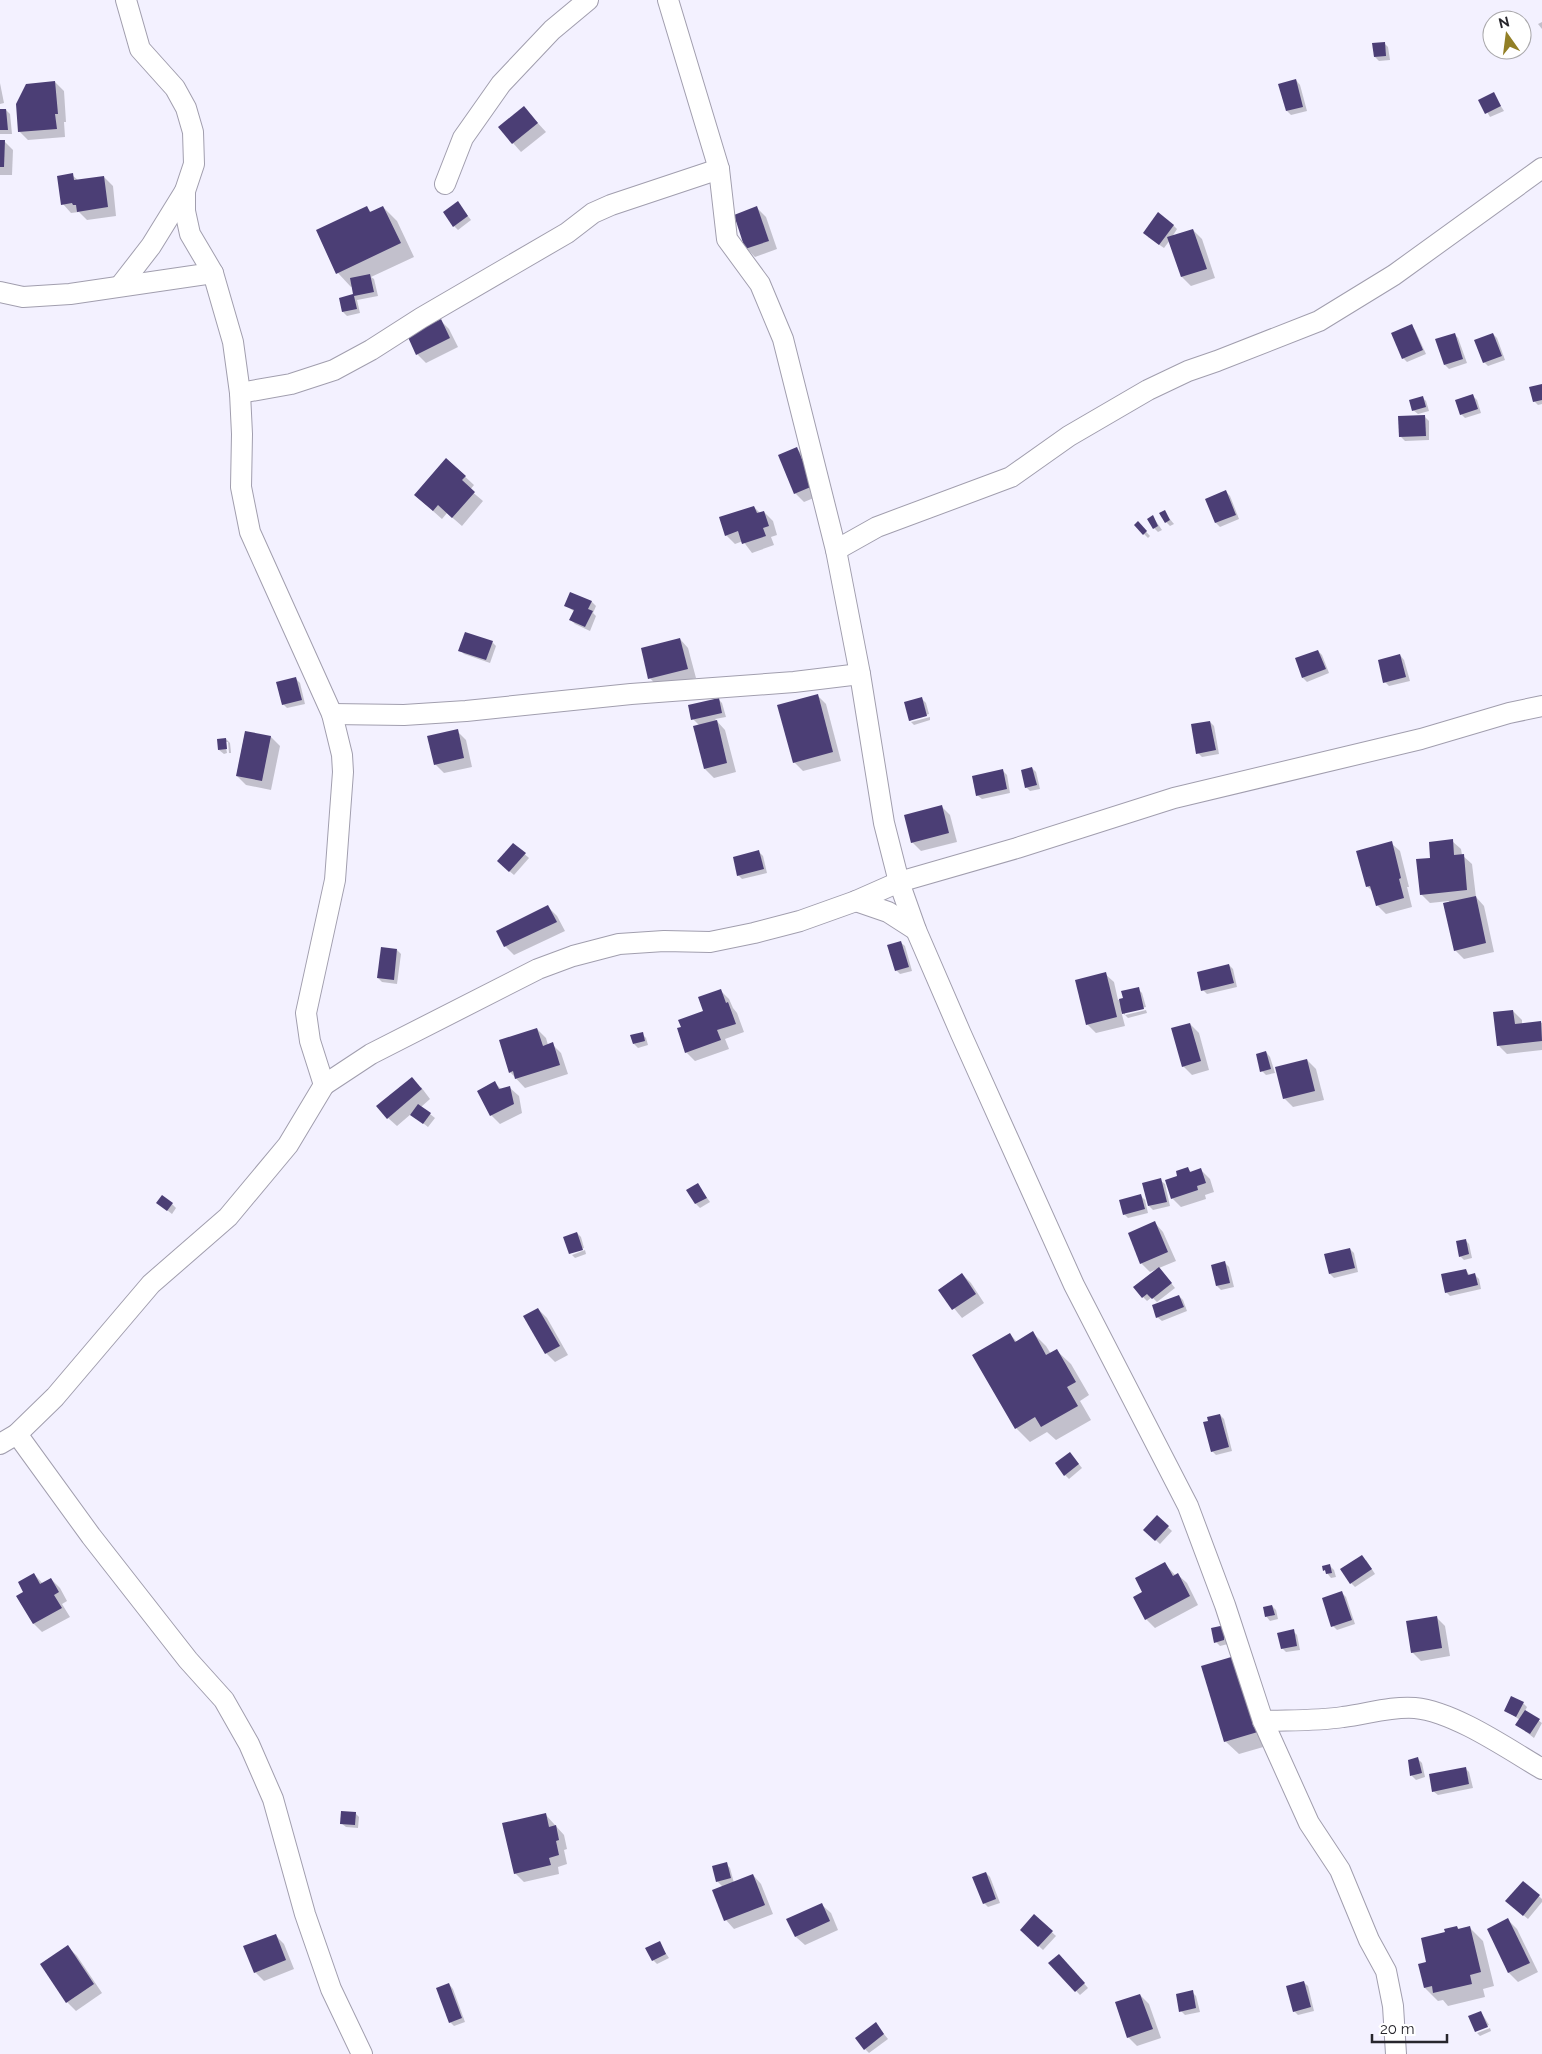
<svg xmlns="http://www.w3.org/2000/svg" width="1542" height="2054" font-family="Raleway,sans-serif">
<style>
.shadow{fill:#0003}
.building{fill:#4b3e75}
.lines{fill:none;stroke-linecap:round;stroke-linejoin:round}
.street-casing{stroke:#a19eae;stroke-width:22}
.street{stroke:#fff;stroke-width:20}
</style>
<rect width="100%" height="100%" fill="#f3f1ff"/>
<g class="shadow">
<polygon points="1542,22 1542,29 1538,24"/>
<polygon points="1384,43 1388,47 1390,60 1379,61 1375,57"/>
<polygon points="1296,80 1300,85 1307,111 1291,115 1287,111"/>
<polygon points="55,82 64,91 66,122 64,122 65,137 28,140 19,131"/>
<polygon points="0,83 4,103 0,104"/>
<polygon points="1493,94 1504,111 1490,117 1480,100"/>
<polygon points="524,108 546,132 521,152 513,143"/>
<polygon points="0,110 6,110 10,114 12,134 0,134"/>
<polygon points="0,140 4,141 13,150 12,175 0,175"/>
<polygon points="72,175 79,181 104,177 113,186 116,216 87,220 79,212 71,213 63,204"/>
<polygon points="458,203 471,220 458,230 454,226"/>
<polygon points="383,207 397,221 414,257 371,277 374,279 378,296 357,300 360,313 347,316 343,312 340,299 355,295 353,286 351,287 338,273 367,208 371,212"/>
<polygon points="757,208 766,217 777,249 755,257 746,248"/>
<polygon points="1173,225 1177,229 1172,237 1193,230 1202,239 1215,278 1191,286 1182,277 1170,240 1164,248 1148,237"/>
<polygon points="440,320 449,329 458,347 426,363 417,354"/>
<polygon points="1411,326 1415,330 1426,354 1407,362 1403,358"/>
<polygon points="1454,334 1458,338 1467,363 1449,369 1445,365"/>
<polygon points="1493,334 1497,338 1505,360 1488,366 1484,362"/>
<polygon points="1542,385 1542,404 1538,405 1534,401"/>
<polygon points="1473,396 1477,400 1481,413 1465,418 1461,414"/>
<polygon points="1422,397 1426,401 1429,411 1418,414 1413,410"/>
<polygon points="1425,417 1429,421 1429,440 1405,441 1401,437"/>
<polygon points="797,449 806,458 821,495 804,502 795,493"/>
<polygon points="446,459 474,485 470,490 483,501 462,526 447,513 442,519 415,495"/>
<polygon points="1226,492 1230,496 1239,519 1220,527 1216,523 1207,500"/>
<polygon points="754,507 761,514 764,512 773,521 777,535 771,537 774,545 752,553 743,541 735,544 726,535"/>
<polygon points="1164,512 1174,524 1170,526 1166,522"/>
<polygon points="1153,517 1162,530 1158,532 1154,528"/>
<polygon points="1138,523 1150,536 1148,538 1135,525"/>
<polygon points="571,593 592,602 596,606 593,613 596,616 590,631 575,624 571,620 575,612 566,606"/>
<polygon points="680,639 688,648 696,678 658,687 650,678"/>
<polygon points="492,642 496,646 490,663 464,654 460,650"/>
<polygon points="1318,651 1322,655 1329,673 1307,682 1303,678"/>
<polygon points="1400,655 1404,660 1410,681 1389,686 1385,682"/>
<polygon points="296,679 300,683 305,704 287,708 283,704"/>
<polygon points="817,695 826,704 841,761 803,771 794,762"/>
<polygon points="718,699 722,703 726,717 715,719 725,730 736,772 714,778 705,769 699,725 693,719"/>
<polygon points="922,699 926,703 929,714 911,719 911,721 910,721"/>
<polygon points="930,717 930,720 914,725 911,722"/>
<polygon points="1210,722 1214,726 1219,754 1202,757 1198,753"/>
<polygon points="457,731 466,740 472,767 444,773 435,764"/>
<polygon points="246,732 271,737 280,746 271,790 246,785 237,776"/>
<polygon points="226,739 230,743 231,753 229,753 228,742 225,742 227,753 224,754 219,750"/>
<polygon points="1032,768 1036,772 1040,789 1030,791 1026,787"/>
<polygon points="1003,771 1007,775 1010,793 982,799 977,795"/>
<polygon points="941,806 950,815 957,842 921,851 912,842"/>
<polygon points="1452,841 1461,849 1462,855 1472,864 1476,897 1484,906 1494,952 1464,959 1455,950 1449,901 1430,903 1421,894 1432,859"/>
<polygon points="1391,843 1400,851 1409,887 1407,887 1412,907 1386,914 1377,905 1374,893 1367,886"/>
<polygon points="513,844 529,858 514,875 502,865"/>
<polygon points="759,852 763,856 767,873 742,879 738,875"/>
<polygon points="548,907 557,916 565,931 514,955 505,946"/>
<polygon points="900,942 905,946 912,971 900,974 896,970"/>
<polygon points="397,950 401,954 397,984 382,982 378,978"/>
<polygon points="1229,965 1233,969 1237,987 1207,994 1203,990"/>
<polygon points="1105,974 1114,982 1118,1000 1125,999 1138,989 1142,993 1146,1007 1125,1012 1125,1015 1121,1011 1125,1026 1096,1033 1087,1024"/>
<polygon points="720,990 729,999 733,1008 737,1013 744,1032 725,1039 729,1049 695,1061 686,1052 704,1012"/>
<polygon points="1146,1010 1147,1013 1128,1018 1125,1015"/>
<polygon points="1513,1011 1522,1020 1522,1024 1540,1022 1542,1023 1542,1050 1507,1054 1498,1045"/>
<polygon points="1190,1024 1199,1033 1209,1070 1192,1075 1183,1066"/>
<polygon points="537,1029 546,1038 548,1045 552,1044 561,1053 568,1074 525,1088 510,1072"/>
<polygon points="642,1034 646,1038 648,1045 638,1048 634,1044"/>
<polygon points="1266,1052 1270,1057 1275,1073 1266,1075 1262,1071"/>
<polygon points="1307,1060 1316,1069 1324,1100 1293,1107 1284,1098"/>
<polygon points="495,1083 502,1090 510,1088 519,1096 522,1113 500,1124 491,1115"/>
<polygon points="421,1087 430,1099 421,1107 435,1118 428,1127 411,1114 397,1126 388,1118"/>
<polygon points="1187,1168 1192,1173 1201,1170 1210,1179 1214,1192 1205,1195 1206,1199 1181,1207 1172,1198 1179,1177"/>
<polygon points="1160,1180 1165,1184 1170,1206 1153,1210 1149,1206"/>
<polygon points="698,1185 710,1202 700,1208 696,1204"/>
<polygon points="1140,1195 1145,1200 1148,1213 1128,1218 1124,1214"/>
<polygon points="158,1203 172,1204 176,1208 172,1214"/>
<polygon points="1155,1223 1163,1232 1176,1261 1159,1268 1175,1288 1157,1302 1152,1297 1147,1301 1143,1297 1157,1269 1150,1272 1141,1263"/>
<polygon points="577,1233 581,1237 584,1248 571,1252 571,1254 565,1237"/>
<polygon points="1465,1240 1469,1244 1472,1258 1464,1260 1460,1256"/>
<polygon points="1350,1249 1354,1253 1358,1272 1334,1278 1330,1274"/>
<polygon points="585,1250 586,1254 575,1258 572,1255"/>
<polygon points="1225,1263 1229,1267 1234,1287 1221,1290 1217,1286"/>
<polygon points="1466,1270 1470,1276 1475,1275 1479,1279 1481,1289 1450,1296 1446,1292"/>
<polygon points="962,1274 971,1283 984,1303 962,1318 939,1290"/>
<polygon points="1179,1296 1183,1300 1187,1311 1162,1321 1157,1317"/>
<polygon points="538,1309 547,1318 568,1355 555,1362 546,1353"/>
<polygon points="1033,1333 1046,1346 1051,1354 1057,1351 1071,1364 1089,1395 1080,1401 1091,1420 1056,1440 1047,1432 1030,1442 1016,1428 974,1356 1010,1334 1017,1342"/>
<polygon points="1220,1415 1224,1419 1232,1451 1216,1455 1212,1451"/>
<polygon points="1074,1458 1082,1468 1069,1479 1065,1475"/>
<polygon points="1157,1517 1172,1531 1160,1544 1145,1530"/>
<polygon points="1366,1560 1375,1574 1355,1587 1351,1583"/>
<polygon points="1165,1564 1176,1576 1178,1575 1187,1583 1198,1605 1155,1628 1146,1619"/>
<polygon points="1330,1566 1334,1570 1336,1577 1331,1578 1327,1573"/>
<polygon points="34,1574 43,1584 51,1579 60,1588 67,1601 62,1604 70,1617 42,1632 34,1624 25,1592"/>
<polygon points="1342,1593 1346,1597 1355,1624 1337,1630 1333,1626"/>
<polygon points="1272,1606 1276,1610 1278,1619 1270,1621 1266,1616"/>
<polygon points="1436,1617 1445,1626 1450,1656 1421,1661 1412,1652"/>
<polygon points="1225,1626 1228,1644 1220,1646 1216,1642"/>
<polygon points="1293,1631 1297,1635 1300,1650 1286,1652 1282,1648"/>
<polygon points="1252,1670 1274,1744 1239,1754 1225,1741"/>
<polygon points="1523,1703 1527,1707 1525,1711 1542,1723 1534,1738 1517,1725 1520,1720 1505,1710"/>
<polygon points="1418,1759 1422,1763 1425,1777 1416,1780 1412,1776"/>
<polygon points="1465,1768 1469,1772 1473,1788 1438,1795 1433,1791"/>
<polygon points="355,1813 359,1817 358,1828 346,1827 341,1823"/>
<polygon points="545,1814 564,1835 567,1849 564,1850 567,1864 558,1867 559,1874 524,1882 515,1873"/>
<polygon points="726,1864 730,1868 734,1883 753,1875 761,1884 773,1914 734,1929 726,1920 723,1887 717,1881"/>
<polygon points="986,1873 990,1877 1000,1903 988,1907 984,1903"/>
<polygon points="1523,1882 1542,1899 1542,1902 1528,1919 1511,1905"/>
<polygon points="822,1905 831,1913 838,1930 805,1945 796,1937"/>
<polygon points="1034,1916 1056,1936 1043,1950 1022,1930"/>
<polygon points="1508,1920 1517,1929 1538,1972 1518,1982 1509,1973 1489,1929"/>
<polygon points="1457,1927 1460,1930 1470,1928 1483,1941 1494,1986 1483,1989 1485,1997 1448,2006 1443,2000 1438,2001 1425,1988 1419,1965 1427,1962 1447,1933"/>
<polygon points="275,1935 284,1944 294,1969 264,1981 255,1972"/>
<polygon points="659,1943 669,1958 657,1964 653,1960"/>
<polygon points="68,1947 77,1956 102,1993 76,2011 67,2002"/>
<polygon points="1059,1955 1088,1988 1080,1995 1050,1963"/>
<polygon points="1303,1982 1308,1986 1314,2011 1298,2015 1294,2011"/>
<polygon points="449,1984 453,1989 465,2022 454,2026 450,2022"/>
<polygon points="1192,1992 1196,1996 1200,2012 1185,2015 1181,2011"/>
<polygon points="1140,1995 1149,2004 1161,2038 1137,2046 1128,2037"/>
<polygon points="1481,2012 1489,2025 1476,2031"/>
<polygon points="879,2028 888,2039 869,2053 865,2049"/>
<polygon points="1490,2028 1491,2031 1480,2036 1477,2033"/>
</g>
<g class="building">
<polygon points="1385,42 1386,56 1374,57 1372,43"/>
<polygon points="1296,79 1303,107 1286,111 1278,84"/>
<polygon points="55,81 58,114 55,114 57,129 18,132 16,104 26,84"/>
<polygon points="1494,92 1501,106 1485,114 1478,100"/>
<polygon points="524,106 538,123 512,144 498,127"/>
<polygon points="0,109 6,109 8,130 0,130"/>
<polygon points="0,140 5,140 4,167 0,167"/>
<polygon points="73,173 74,180 104,176 108,207 77,212 76,205 73,205 72,203 61,205 57,176"/>
<polygon points="458,201 468,216 453,227 443,212"/>
<polygon points="367,206 370,212 383,206 401,243 336,274 316,230"/>
<polygon points="757,206 769,241 745,249 734,215"/>
<polygon points="1158,212 1174,225 1159,245 1143,233"/>
<polygon points="1193,229 1207,269 1181,277 1167,237"/>
<polygon points="370,274 374,292 354,296 357,309 342,312 339,298 353,294 350,278"/>
<polygon points="441,319 450,338 416,355 407,335"/>
<polygon points="1412,324 1423,350 1402,359 1391,333"/>
<polygon points="1455,333 1463,359 1444,365 1435,339"/>
<polygon points="1493,333 1502,356 1483,363 1474,340"/>
<polygon points="1542,384 1542,400 1533,402 1529,387"/>
<polygon points="1473,394 1478,409 1460,415 1455,400"/>
<polygon points="1423,396 1426,407 1412,411 1409,400"/>
<polygon points="1425,415 1426,436 1399,437 1398,416"/>
<polygon points="797,447 813,486 794,494 778,455"/>
<polygon points="446,458 466,476 462,480 475,492 452,518 438,505 433,511 414,495"/>
<polygon points="1226,490 1236,515 1215,523 1205,499"/>
<polygon points="754,506 757,513 764,511 769,526 763,528 766,536 742,544 738,531 725,536 719,517"/>
<polygon points="1165,510 1170,520 1165,523 1159,513"/>
<polygon points="1153,515 1158,526 1153,529 1147,519"/>
<polygon points="1138,521 1147,531 1143,535 1134,525"/>
<polygon points="570,592 592,601 588,609 593,611 585,627 569,620 574,610 564,606"/>
<polygon points="465,632 493,641 486,660 458,651"/>
<polygon points="680,638 688,669 648,679 641,648"/>
<polygon points="1318,650 1326,669 1302,678 1295,658"/>
<polygon points="1400,654 1406,677 1383,683 1378,660"/>
<polygon points="296,677 302,700 282,705 276,682"/>
<polygon points="818,694 833,752 793,763 777,705"/>
<polygon points="922,697 927,716 909,721 904,702"/>
<polygon points="719,698 722,713 691,720 688,705"/>
<polygon points="717,720 727,763 704,769 693,726"/>
<polygon points="1210,721 1216,750 1196,754 1191,724"/>
<polygon points="458,729 464,758 434,765 427,736"/>
<polygon points="245,731 271,736 262,781 236,776"/>
<polygon points="226,738 227,749 218,750 217,739"/>
<polygon points="1032,767 1037,785 1025,788 1021,770"/>
<polygon points="1003,769 1007,789 976,796 972,776"/>
<polygon points="942,805 949,833 911,843 904,815"/>
<polygon points="1453,839 1454,855 1464,854 1467,890 1420,895 1416,859 1430,858 1429,842"/>
<polygon points="1392,841 1401,878 1399,879 1404,898 1376,906 1370,886 1366,887 1356,851"/>
<polygon points="513,843 526,853 509,872 497,861"/>
<polygon points="759,850 764,869 737,876 733,857"/>
<polygon points="1476,896 1486,943 1454,951 1443,903"/>
<polygon points="548,905 557,922 504,947 496,931"/>
<polygon points="901,941 909,967 895,971 887,945"/>
<polygon points="381,947 397,949 394,980 377,978"/>
<polygon points="1229,964 1234,983 1201,991 1197,972"/>
<polygon points="1106,972 1117,1017 1086,1025 1075,980"/>
<polygon points="1139,987 1144,1009 1122,1014 1119,999 1123,998 1121,991"/>
<polygon points="721,989 726,1003 728,1002 736,1024 717,1030 721,1040 685,1053 677,1028 681,1027 678,1020 703,1011 698,997"/>
<polygon points="1513,1010 1515,1024 1541,1021 1542,1041 1497,1046 1493,1012"/>
<polygon points="1190,1023 1201,1061 1182,1067 1171,1028"/>
<polygon points="537,1028 543,1046 553,1042 560,1065 515,1079 513,1071 509,1073 499,1040"/>
<polygon points="643,1032 645,1041 633,1044 630,1035"/>
<polygon points="1266,1051 1271,1069 1260,1072 1256,1054"/>
<polygon points="1307,1059 1315,1091 1283,1099 1275,1067"/>
<polygon points="412,1077 422,1089 387,1119 376,1106"/>
<polygon points="495,1081 499,1089 510,1086 514,1104 490,1116 477,1091"/>
<polygon points="418,1104 431,1113 423,1124 410,1115"/>
<polygon points="1188,1167 1190,1172 1201,1168 1206,1183 1197,1186 1198,1190 1171,1199 1165,1180 1177,1176 1176,1171"/>
<polygon points="1161,1178 1167,1202 1148,1206 1142,1183"/>
<polygon points="698,1183 707,1198 695,1204 686,1190"/>
<polygon points="1141,1194 1145,1209 1123,1215 1119,1200"/>
<polygon points="162,1195 173,1203 167,1211 156,1203"/>
<polygon points="1155,1221 1168,1252 1140,1264 1128,1233"/>
<polygon points="577,1232 583,1250 569,1254 563,1237"/>
<polygon points="1466,1239 1469,1254 1459,1257 1456,1241"/>
<polygon points="1350,1248 1355,1268 1329,1274 1324,1254"/>
<polygon points="1225,1261 1230,1283 1216,1286 1211,1265"/>
<polygon points="1159,1267 1172,1283 1152,1299 1147,1294 1142,1298 1133,1287"/>
<polygon points="1466,1269 1468,1275 1475,1273 1478,1285 1445,1293 1441,1274"/>
<polygon points="962,1273 976,1294 952,1310 938,1290"/>
<polygon points="1179,1295 1184,1307 1156,1318 1152,1305"/>
<polygon points="538,1308 560,1346 545,1354 523,1316"/>
<polygon points="1033,1331 1046,1355 1057,1349 1076,1382 1067,1387 1078,1406 1041,1427 1035,1417 1015,1429 972,1355 1010,1333 1015,1342"/>
<polygon points="1220,1414 1229,1447 1211,1452 1203,1422 1208,1421 1207,1417"/>
<polygon points="1070,1452 1079,1464 1064,1476 1055,1463"/>
<polygon points="1157,1515 1169,1526 1155,1541 1143,1530"/>
<polygon points="1362,1555 1372,1569 1350,1584 1340,1569"/>
<polygon points="1165,1562 1173,1576 1178,1573 1190,1596 1145,1620 1133,1597 1142,1592 1135,1578"/>
<polygon points="1330,1564 1332,1573 1326,1574 1325,1570 1323,1571 1322,1566"/>
<polygon points="34,1573 40,1584 51,1578 59,1592 54,1595 62,1608 33,1624 16,1596 23,1592 18,1582"/>
<polygon points="1342,1591 1352,1620 1331,1627 1322,1598"/>
<polygon points="1272,1605 1275,1615 1265,1617 1263,1607"/>
<polygon points="1437,1616 1442,1648 1411,1653 1406,1621"/>
<polygon points="1225,1625 1227,1635 1224,1636 1224,1640 1214,1643 1211,1628"/>
<polygon points="1294,1629 1297,1646 1281,1649 1277,1633"/>
<polygon points="1238,1655 1261,1731 1224,1742 1201,1666"/>
<polygon points="1511,1696 1524,1702 1516,1717 1504,1711"/>
<polygon points="1525,1710 1540,1719 1530,1734 1515,1725"/>
<polygon points="1418,1757 1422,1773 1410,1776 1408,1760"/>
<polygon points="1466,1767 1469,1784 1432,1792 1429,1774"/>
<polygon points="341,1811 356,1812 355,1825 340,1824"/>
<polygon points="546,1813 549,1827 556,1825 559,1840 556,1841 559,1855 549,1858 551,1865 514,1874 502,1823"/>
<polygon points="727,1862 731,1878 716,1882 712,1866"/>
<polygon points="986,1872 996,1899 983,1904 972,1877"/>
<polygon points="753,1874 765,1905 724,1921 712,1890"/>
<polygon points="1523,1881 1540,1895 1523,1916 1505,1901"/>
<polygon points="822,1903 830,1921 795,1937 786,1919"/>
<polygon points="1034,1914 1053,1931 1038,1947 1020,1930"/>
<polygon points="1508,1918 1530,1963 1508,1973 1487,1929"/>
<polygon points="1457,1926 1458,1929 1470,1926 1481,1972 1470,1975 1472,1984 1433,1993 1432,1986 1424,1988 1418,1964 1426,1962 1421,1938 1445,1932 1444,1929"/>
<polygon points="276,1934 286,1960 254,1973 243,1946"/>
<polygon points="660,1941 666,1954 652,1961 645,1948"/>
<polygon points="68,1945 94,1984 66,2003 40,1964"/>
<polygon points="1059,1954 1085,1983 1075,1992 1048,1963"/>
<polygon points="1304,1981 1311,2007 1293,2012 1286,1986"/>
<polygon points="449,1983 462,2018 449,2023 436,1988"/>
<polygon points="1193,1990 1196,2008 1179,2012 1176,1994"/>
<polygon points="1140,1994 1153,2029 1127,2038 1115,2002"/>
<polygon points="1481,2011 1488,2027 1475,2032 1468,2016"/>
<polygon points="876,2022 884,2034 864,2050 855,2038"/>
</g>
<g class="lines">
<defs>
<g id="street">
<polyline points="668,0 719,169 727,239 760,284 783,339 836,550 860,674 884,823 899,882 916,930 961,1034 1074,1285 1188,1506 1225,1605 1263,1721 1309,1823 1340,1870 1369,1940 1386,1971 1393,2006 1396,2054"/>
<polyline points="445,184 463,138 501,84 552,30 588,0"/>
<polyline points="120,286 151,246 185,191"/>
<polyline points="0,292 23,297 70,294 213,273"/>
<polyline points="240,393 291,384 334,370 371,350 421,318 567,233 593,213 611,205 719,169"/>
<polyline points="836,550 877,527 1011,477 1069,436 1148,390 1188,371 1217,361 1319,321 1394,275 1542,168"/>
<polyline points="332,714 404,715 466,711 631,694 794,682 860,674"/>
<polyline points="856,901 888,912 916,930"/>
<polyline points="324,1085 371,1054 538,969 573,956 619,944 664,941 710,942 754,933 800,921 856,901 899,882 1017,848 1174,798 1421,739 1509,713 1542,706"/>
<polyline points="17,1434 91,1536 188,1660 224,1700 249,1744 273,1799 305,1914 331,1989 362,2054"/>
<polyline points="0,1444 17,1434 55,1397 151,1284 228,1217 288,1145 324,1085 310,1041 306,1013 335,880 343,772 342,755 332,714 250,532 241,487 242,434 240,393 233,342 213,273 190,234 185,211 185,191 194,164 193,132 186,108 175,88 140,49 126,0"/>
<path d="M 1263,1721 C 1290,1720 1317,1721 1343,1717 C 1367,1714 1392,1706 1415,1708 C 1455,1712 1508,1749 1542,1769"/>
</g>
</defs>
<use href="#street" class="street-casing"/>
<use href="#street" class="street"/>
</g>
<g transform="translate(1507 35) rotate(346)"><circle r="24" fill="#ffffff" stroke="#a9a8ab"/>
<path d="M0-4L9 19L0 12L-9 19Z" fill="#927f26"/>
<text y="-8" font-size="14" font-weight="bold" text-anchor="middle" fill="#27262c">N</text>
</g>
<path d="M1372 2034v8h75v-8" fill="none" stroke="#27262c" stroke-width="2.5"/>
<text x="1380" y="2034" font-size="15" fill="#27262c" stroke="#ffffff" stroke-width="4" paint-order="stroke">20 m</text>
</svg>
